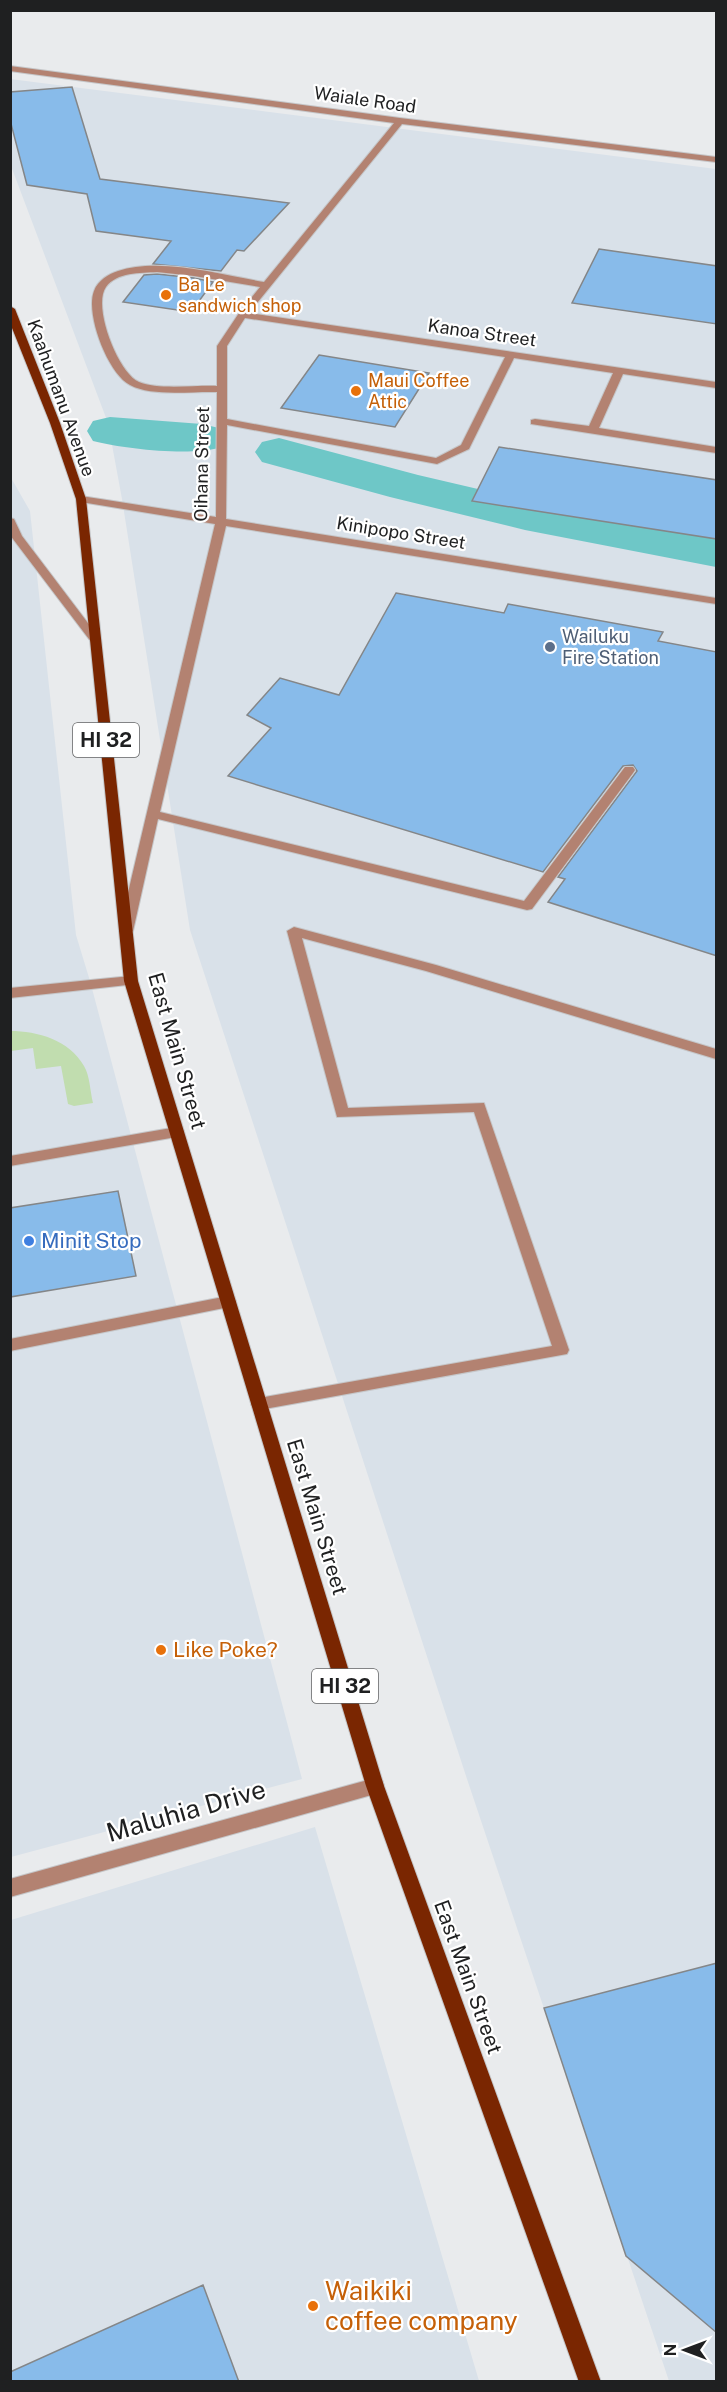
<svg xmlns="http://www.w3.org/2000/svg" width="727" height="2392" font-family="'Public Sans',sans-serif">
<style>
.built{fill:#d9e1e9}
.green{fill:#c1ddaf}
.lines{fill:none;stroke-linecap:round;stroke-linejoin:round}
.canal{fill:#6ec7c7;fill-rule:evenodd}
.building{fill:#88bbea;stroke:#848688;stroke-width:1.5}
.minor-casing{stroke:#c5c6c8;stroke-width:2}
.major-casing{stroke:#c5c6c8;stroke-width:2}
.minor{fill:#b38271;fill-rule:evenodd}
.major{fill:#7a2601;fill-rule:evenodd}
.food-dot{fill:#e8710a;stroke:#fff;stroke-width:2}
.service-dot{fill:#5c6f8a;stroke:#fff;stroke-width:2}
.shop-dot{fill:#3f7fe0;stroke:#fff;stroke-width:2}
.labels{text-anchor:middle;stroke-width:4.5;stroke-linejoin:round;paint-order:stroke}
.far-street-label{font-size:18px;fill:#1f2021;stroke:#fff}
.far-food-label{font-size:18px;fill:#c56008;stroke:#fff;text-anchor:start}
.far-service-label{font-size:18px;fill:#4e5e75;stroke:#fff;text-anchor:start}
.shield{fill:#fff;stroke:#626364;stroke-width:1.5}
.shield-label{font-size:20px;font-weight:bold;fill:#1f2021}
.street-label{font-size:21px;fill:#1f2021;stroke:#fff}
.shop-label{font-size:21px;fill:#366cbe;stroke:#fff;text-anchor:start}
.food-label{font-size:21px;fill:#c56008;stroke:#fff;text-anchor:start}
.near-street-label{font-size:26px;fill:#1f2021;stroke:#fff}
.near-food-label{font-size:26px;fill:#c56008;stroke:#fff;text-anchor:start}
</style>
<rect width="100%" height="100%" fill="#e9ebed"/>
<g class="built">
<polygon points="10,79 716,169 716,2381 669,2381 467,1779 190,930 122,499 108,423 11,166"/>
<polygon points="10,476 30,511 76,935 90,981 302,1779 11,1857"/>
<polygon points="315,1827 479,2381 11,2382 11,1920"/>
</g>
<path class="green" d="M 10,1031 C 38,1031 69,1040 84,1066 C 90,1076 90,1091 93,1103 L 74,1106 L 68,1104 L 61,1066 L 36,1069 L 33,1048 L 11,1051 Z"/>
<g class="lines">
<g class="canal">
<path d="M 110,417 L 202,424 L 219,428 L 225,438 L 219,448 C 188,456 125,449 93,441 L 87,431 L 93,421 Z"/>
<polygon points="279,438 418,475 525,500 716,537 716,567 525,530 390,497 262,462 255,452 262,442"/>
</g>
</g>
<g class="building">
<polygon points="72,87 100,179 289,203 244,251 237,250 221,271 153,264 171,241 96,231 87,194 27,185 10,120 10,92"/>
<polygon points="599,249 717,266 717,324 572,303"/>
<polygon points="157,274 194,278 213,282 191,312 123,302 144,275"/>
<polygon points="319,355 429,373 395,427 281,408"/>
<polygon points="499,447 717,480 717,539 472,501"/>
<polygon points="396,593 504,613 508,604 663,632 658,641 717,652 717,956 548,902 565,879 558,877 637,771 633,765 623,766 543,872 228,776 271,728 247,715 280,678 339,695"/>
<polygon points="118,1191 136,1276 10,1297 10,1208"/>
<polygon points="717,1963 717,2333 626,2256 544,2008"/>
<polygon points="203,2285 239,2382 10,2382 10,2372"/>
</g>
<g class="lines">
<defs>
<g id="minor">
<path d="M 10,66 L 400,118 L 716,157 L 716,162 L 402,124 L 249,313 L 716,382 L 716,388 L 623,374 L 599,428 L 716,447 L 716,453 L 531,424 L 531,420 L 535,419 L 589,426 L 613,373 L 514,358 L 469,449 L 437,464 L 227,425 L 226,519 L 716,598 L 716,604 L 226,526 L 160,812 L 524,901 L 625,767 L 633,767 L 635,770 L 633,773 L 532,909 L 527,910 L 158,819 L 133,931 L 126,935 L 119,931 L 215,524 L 81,502 L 76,499 L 81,496 L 216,517 L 217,392 C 192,391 152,397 130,385 C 108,374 85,314 94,291 C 98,280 109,274 118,271 C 160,257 222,275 264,282 L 394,123 L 10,71 ZM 157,272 L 194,276 L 260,287 L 239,313 L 217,346 L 217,386 C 196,385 157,390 139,382 C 118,373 92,306 106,287 C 117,272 140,273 157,272 ZM 245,318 L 505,357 L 461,445 L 436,458 L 227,419 L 227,346 Z"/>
<polygon points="10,518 14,519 22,536 100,639 100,643 92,643 13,539 10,535"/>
<polygon points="294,927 436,965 716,1049 716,1059 426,971 302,938 348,1108 484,1103 569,1350 567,1354 259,1410 253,1408 251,1404 253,1400 259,1398 552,1346 474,1112 337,1117 287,931"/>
<polygon points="131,976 136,978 138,981 136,984 10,998 10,988"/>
<polygon points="177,1127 182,1128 184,1132 182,1136 10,1166 10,1156"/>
<polygon points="228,1296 234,1298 236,1302 234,1306 10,1351 10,1339"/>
<polygon points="375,1778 382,1780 384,1786 382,1792 375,1794 10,1897 10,1879"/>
</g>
<polygon id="major" points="10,306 15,309 60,423 86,499 138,981 384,1786 601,2382 579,2382 366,1786 124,981 76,499 50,423 10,323"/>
</defs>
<use href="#minor" class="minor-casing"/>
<use href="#major" class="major-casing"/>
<use href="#minor" class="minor"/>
<use href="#major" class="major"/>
</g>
<g class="food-dot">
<circle cx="166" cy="295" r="6"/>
<circle cx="356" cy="391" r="6"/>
<circle cx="161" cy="1650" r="6"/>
<circle cx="313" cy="2306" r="6"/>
</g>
<circle class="service-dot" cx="550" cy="647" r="6"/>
<circle class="shop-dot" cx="29" cy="1241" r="6"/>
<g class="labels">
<g class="far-street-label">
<text transform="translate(365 100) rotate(8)" y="6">Waiale Road</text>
<text transform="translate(482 333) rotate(8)" y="6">Kanoa Street</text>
<text transform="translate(61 398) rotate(70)" y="6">Kaahumanu Avenue</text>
<text transform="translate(202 464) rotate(-89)" y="6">Oihana Street</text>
<text transform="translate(401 533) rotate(9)" y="6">Kinipopo Street</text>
</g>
<g class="far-food-label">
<text x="178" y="291">Ba Le<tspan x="178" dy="21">sandwich shop</tspan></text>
<text x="368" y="387">Maui Coffee<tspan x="368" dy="21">Attic</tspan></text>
</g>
<g class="far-service-label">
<text x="562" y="643">Wailuku<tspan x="562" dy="21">Fire Station</tspan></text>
</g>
<g class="shield">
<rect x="73" y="723" width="66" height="34" rx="4.5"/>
<rect x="312" y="1669" width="66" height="34" rx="4.5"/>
</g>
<g class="shield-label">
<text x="106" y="747">HI 32</text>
<text x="345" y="1693">HI 32</text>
</g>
<g class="street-label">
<text transform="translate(177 1051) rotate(74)" y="7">East Main Street</text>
<text transform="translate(317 1517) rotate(73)" y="7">East Main Street</text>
<text transform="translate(468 1977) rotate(70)" y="7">East Main Street</text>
</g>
<g class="shop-label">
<text x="41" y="1248">Minit Stop</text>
</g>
<g class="food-label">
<text x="173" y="1657">Like Poke?</text>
</g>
<g class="near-street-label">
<text transform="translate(186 1811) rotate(-16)" y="9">Maluhia Drive</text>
</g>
<g class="near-food-label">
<text x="325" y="2300">Waikiki<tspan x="325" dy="30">coffee company</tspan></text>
</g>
</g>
<rect width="727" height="2392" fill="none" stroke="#1f2021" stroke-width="24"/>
<g transform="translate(685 2350) rotate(270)" stroke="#ffffff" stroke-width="4.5" paint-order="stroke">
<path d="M0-4.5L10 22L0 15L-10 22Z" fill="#1f2021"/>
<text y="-9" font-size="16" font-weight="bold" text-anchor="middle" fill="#1f2021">N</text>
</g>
</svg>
